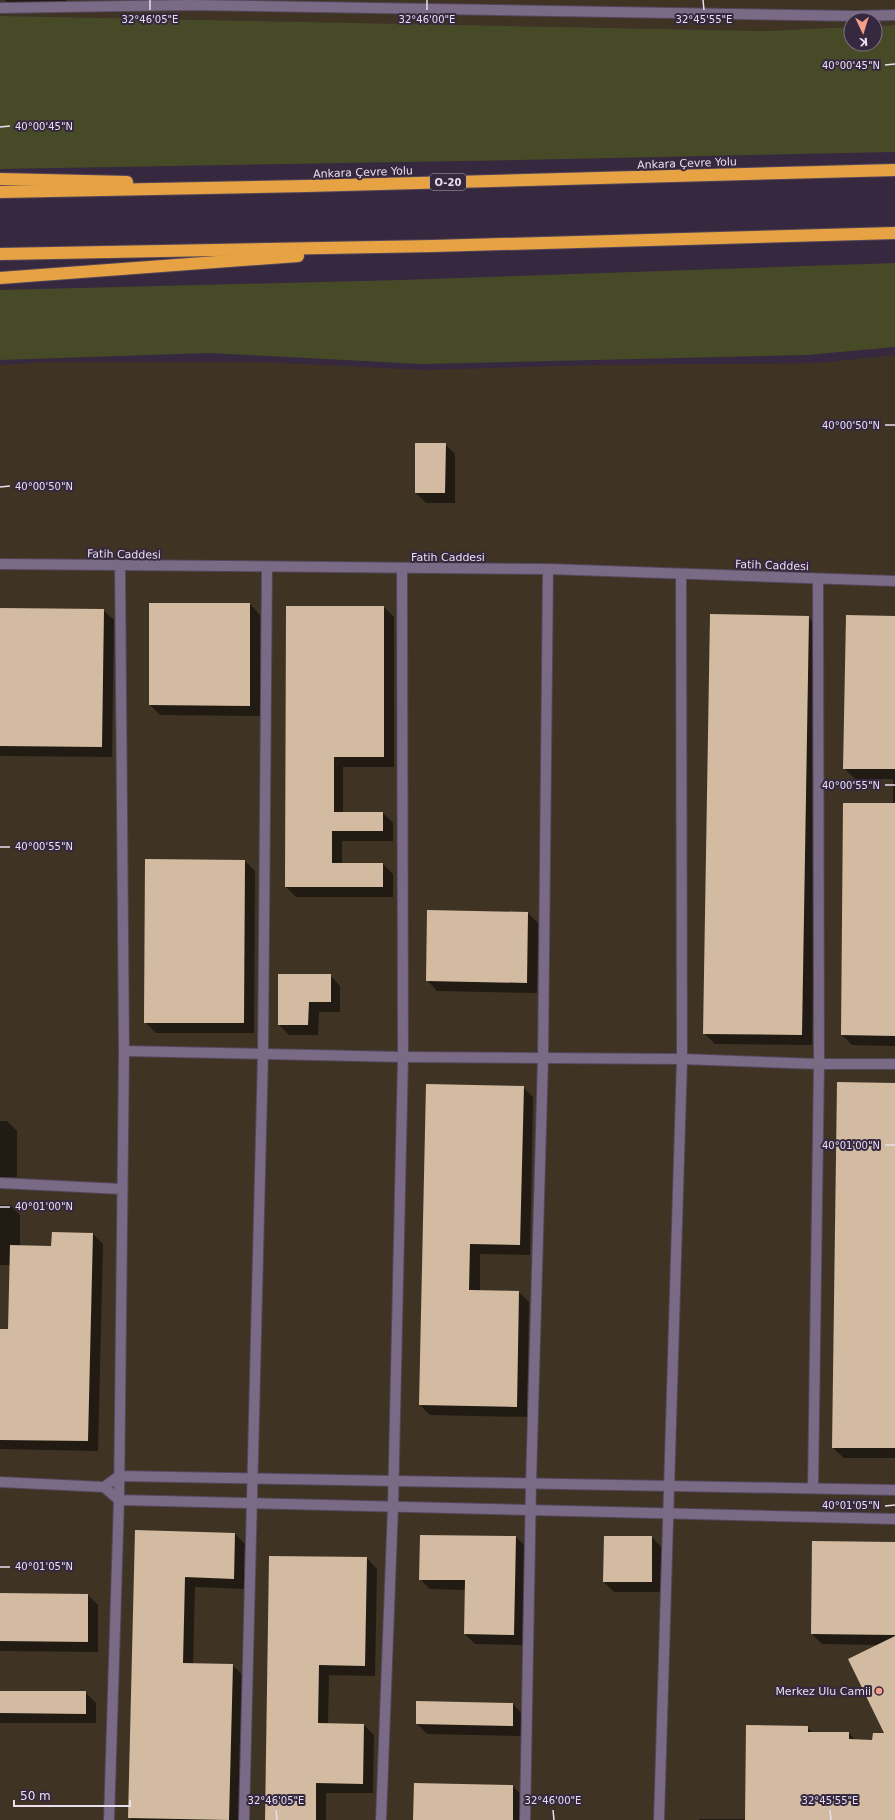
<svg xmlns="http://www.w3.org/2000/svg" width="895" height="1820" font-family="'DejaVu Sans',sans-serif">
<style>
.industrial{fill:#3f3324}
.green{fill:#474a27}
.shadow{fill:#0007}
.building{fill:#d3bba1}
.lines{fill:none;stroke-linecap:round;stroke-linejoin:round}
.minor-casing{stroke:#52465a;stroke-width:12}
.highway-casing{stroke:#52465a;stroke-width:14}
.minor{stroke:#796a85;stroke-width:10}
.highway{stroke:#e7a343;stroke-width:12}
.ticks{fill:none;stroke:#e8dfef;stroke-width:1.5}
.poi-dot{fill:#f49e89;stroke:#35283f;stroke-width:1.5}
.labels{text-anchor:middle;stroke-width:4;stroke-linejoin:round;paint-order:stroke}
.shield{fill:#35283f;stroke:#b2a8ba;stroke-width:1}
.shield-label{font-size:10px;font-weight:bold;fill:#e8dfef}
.street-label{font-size:11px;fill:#e8dfef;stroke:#35283f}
.poi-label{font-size:11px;fill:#e8dfef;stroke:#35283f;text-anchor:end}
.ticks-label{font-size:10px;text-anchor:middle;fill:#e8dfef;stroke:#35283f;stroke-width:4;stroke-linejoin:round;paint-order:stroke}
</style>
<rect width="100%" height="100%" fill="#35283f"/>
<g class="industrial">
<polygon points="0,0 895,0 895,25 875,26 875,20 851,20 851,27 766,31 0,16"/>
<polygon points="895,355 895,1820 0,1820 0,365 45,362 265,362 424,370 590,365 816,363"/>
</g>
<g class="green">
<polygon points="0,16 766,31 851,27 851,44 875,44 875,26 895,25 895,152 518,160 0,169"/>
<polygon points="895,263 895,347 807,355 421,364 209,353 0,360 0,290 400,280"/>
</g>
<g class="shadow">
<polygon points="5,0 66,0 66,1 8,3"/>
<polygon points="445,444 455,454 455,503 426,503 416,493"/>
<polygon points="150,604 250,604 260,615 260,716 160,715 150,705"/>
<polygon points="384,607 394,617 394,767 343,767 343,813 383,813 393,823 393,841 342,841 342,864 383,864 393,874 393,897 296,897 286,887"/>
<polygon points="0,609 103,610 114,620 112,757 0,756"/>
<polygon points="808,617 818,627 812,1045 715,1044 704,1033"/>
<polygon points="895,617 895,1046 852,1045 842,1035 893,804 893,779 855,779 844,768"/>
<polygon points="244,860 255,871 254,1033 156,1033 145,1022"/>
<polygon points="528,913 538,923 537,993 437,991 427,980"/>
<polygon points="330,975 340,986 340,1012 319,1012 318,1035 289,1035 279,1025"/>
<polygon points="895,1084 895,1458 844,1458 833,1448"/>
<polygon points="427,1085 523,1087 533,1097 530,1255 480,1254 480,1291 519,1292 529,1302 527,1417 430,1415 420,1405"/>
<polygon points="0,1121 7,1121 17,1131 17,1177 0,1177"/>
<polygon points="0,1205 10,1205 20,1215 20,1246 52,1247 93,1234 103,1244 98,1451 0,1449 0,1330 9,1330 10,1265 0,1265"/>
<polygon points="136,1531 235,1534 245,1544 244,1589 195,1587 193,1664 232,1665 243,1675 239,1820 132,1820 129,1818"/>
<polygon points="516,1537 526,1547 524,1645 475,1644 465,1634 466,1590 430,1589 420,1579"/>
<polygon points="652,1537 662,1548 662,1592 614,1592 604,1582"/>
<polygon points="895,1543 895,1820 699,1820 699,1819 746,1819 807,1727 813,1733 849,1733 856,1741 873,1741 888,1734 880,1645 822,1644 812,1634"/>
<polygon points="270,1557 367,1558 377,1569 375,1676 329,1675 328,1725 364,1725 374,1735 373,1793 326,1793 326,1820 336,1820 265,1820"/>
<polygon points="0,1594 88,1595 98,1605 98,1652 0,1651"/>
<polygon points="0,1692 85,1692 96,1703 96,1723 0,1723"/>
<polygon points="513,1704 523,1715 523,1736 427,1734 417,1724"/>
<polygon points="415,1784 513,1786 523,1797 523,1820 414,1820"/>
</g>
<g class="building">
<polygon points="415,443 446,443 445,493 415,493"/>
<polygon points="149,603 250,603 250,706 149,705"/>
<polygon points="286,606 384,606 384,757 334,757 334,812 383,812 383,831 332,831 332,863 383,863 383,887 285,887"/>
<polygon points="0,608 104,609 102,747 0,746"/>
<polygon points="710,614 809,616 802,1035 703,1034"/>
<polygon points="846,615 895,616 895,769 843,769"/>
<polygon points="843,803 895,803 895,1036 841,1035"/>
<polygon points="145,859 245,860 244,1023 144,1023"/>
<polygon points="427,910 528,912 527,983 426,981"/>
<polygon points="278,974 331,974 331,1002 309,1002 308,1025 278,1025"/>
<polygon points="837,1082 895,1083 895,1448 832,1448"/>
<polygon points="426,1084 524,1086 520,1245 470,1244 469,1290 519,1291 517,1407 419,1405"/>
<polygon points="52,1232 93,1233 88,1441 0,1440 0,1329 8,1329 10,1245 51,1246"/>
<polygon points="135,1530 235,1533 234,1579 185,1577 183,1663 233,1664 229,1820 128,1818"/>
<polygon points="420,1535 516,1536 514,1635 464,1634 465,1580 419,1580"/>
<polygon points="604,1536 652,1536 652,1582 603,1582"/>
<polygon points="812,1541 895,1542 895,1635 811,1634"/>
<polygon points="269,1556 367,1557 365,1666 319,1665 318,1723 364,1724 363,1784 316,1783 316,1820 265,1820"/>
<polygon points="0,1593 88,1594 88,1642 0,1641"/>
<polygon points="895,1636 895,1820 745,1820 746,1725 808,1726 808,1732 849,1732 849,1739 872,1740 873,1733 884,1733 848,1659"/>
<polygon points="0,1691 86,1691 86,1714 0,1713"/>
<polygon points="416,1701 513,1703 513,1726 416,1724"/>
<polygon points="414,1783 513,1785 513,1820 413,1820"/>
</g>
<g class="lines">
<defs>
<g id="minor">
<polyline points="0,8 190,5 855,16 895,15"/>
<polyline points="0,564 548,569 895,581"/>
<polyline points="124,1051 403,1057 682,1059 819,1064 895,1064"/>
<polyline points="0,1183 122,1189"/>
<polyline points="0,1482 104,1487 119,1476 895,1490"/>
<polyline points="104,1487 119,1500 895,1519"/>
<polyline points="813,1488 819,1064 818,579"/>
<polyline points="109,1820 119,1500 124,1051 120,566"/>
<polyline points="244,1820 263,1053 267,567"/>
<polyline points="381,1820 393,1506 403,1057 402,568"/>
<polyline points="525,1820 531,1483 543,1058 548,569"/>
<polyline points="659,1820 682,1059 681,574"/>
</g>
<g id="highway">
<polyline points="0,179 127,182"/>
<polyline points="0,192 306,186 895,170"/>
<polyline points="0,254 433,246 895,233"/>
<polyline points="0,278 298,256"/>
</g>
</defs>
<use href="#minor" class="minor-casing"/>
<use href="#highway" class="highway-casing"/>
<use href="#minor" class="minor"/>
<use href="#highway" class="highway"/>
</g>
<path class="ticks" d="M 150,0 L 150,10M 427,0 L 427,10M 703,0 L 704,10M 885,65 L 895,64M 0,127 L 10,126M 885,425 L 895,425M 0,487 L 10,486M 885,785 L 895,785M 0,847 L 10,847M 885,1145 L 895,1145M 0,1207 L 10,1207M 885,1506 L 895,1505M 0,1567 L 10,1567M 276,1810 L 277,1820M 553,1810 L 554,1820M 830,1810 L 831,1820"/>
<circle class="poi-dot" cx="879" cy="1691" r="4"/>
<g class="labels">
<rect class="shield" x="430" y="174" width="36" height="16" rx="3"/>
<g class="shield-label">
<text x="448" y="186">O-20</text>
</g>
<g class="street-label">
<text transform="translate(687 163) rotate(-2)" y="4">Ankara Çevre Yolu</text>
<text transform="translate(363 172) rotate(-2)" y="4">Ankara Çevre Yolu</text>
<text transform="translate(124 554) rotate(1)" y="4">Fatih Caddesi</text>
<text x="448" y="561">Fatih Caddesi</text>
<text transform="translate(772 565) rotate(2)" y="4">Fatih Caddesi</text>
</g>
<g class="poi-label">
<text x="871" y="1695">Merkez Ulu Camii</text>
</g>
</g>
<g class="ticks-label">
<text x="150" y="23">32°46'05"E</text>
<text x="427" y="23">32°46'00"E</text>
<text x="704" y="23">32°45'55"E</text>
<text x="851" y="69">40°00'45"N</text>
<text x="44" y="130">40°00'45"N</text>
<text x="851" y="429">40°00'50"N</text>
<text x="44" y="490">40°00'50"N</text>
<text x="851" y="789">40°00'55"N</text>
<text x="44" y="850">40°00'55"N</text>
<text x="851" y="1149">40°01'00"N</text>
<text x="44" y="1210">40°01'00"N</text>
<text x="851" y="1509">40°01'05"N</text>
<text x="44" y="1570">40°01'05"N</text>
<text x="276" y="1804">32°46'05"E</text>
<text x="553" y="1804">32°46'00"E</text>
<text x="830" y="1804">32°45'55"E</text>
</g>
<g transform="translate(863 32) rotate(176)"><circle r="19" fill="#35283f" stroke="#7d7185"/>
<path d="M0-3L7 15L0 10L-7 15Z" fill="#f49e89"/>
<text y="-6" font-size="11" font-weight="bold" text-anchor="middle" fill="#e8dfef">K</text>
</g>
<path d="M14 1800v6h116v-6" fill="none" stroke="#e8dfef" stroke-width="2"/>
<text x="20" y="1800" font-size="12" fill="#e8dfef" stroke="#35283f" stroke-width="3" paint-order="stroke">50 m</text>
</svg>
